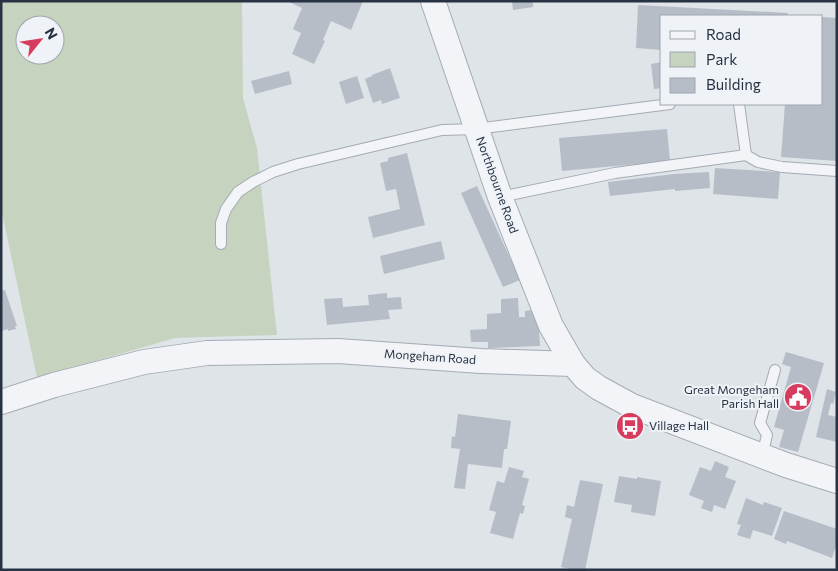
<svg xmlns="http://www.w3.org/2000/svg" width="838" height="571" font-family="Commissioner,sans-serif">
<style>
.green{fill:#c6d4bf;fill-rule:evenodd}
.building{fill:#b6bdc7}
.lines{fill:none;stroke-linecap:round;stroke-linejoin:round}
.service-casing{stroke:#a4abb4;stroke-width:12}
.tertiary-casing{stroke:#a4abb4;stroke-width:26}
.service{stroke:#f2f4f7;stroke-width:10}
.tertiary{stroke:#f2f4f7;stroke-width:24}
.labels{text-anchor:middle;stroke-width:4;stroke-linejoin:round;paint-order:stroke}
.street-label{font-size:12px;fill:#273242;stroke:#eff3f7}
.poi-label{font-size:12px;fill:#273242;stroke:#eff3f7;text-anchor:end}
</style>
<rect width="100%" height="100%" fill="#dfe4e9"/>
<path class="green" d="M 1,1 L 242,1 L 243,98 L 257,148 L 277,335 L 175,338 L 37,378 L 1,208 ZM 25,25 L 55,25 L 55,55 L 25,55 Z"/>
<g class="building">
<polygon points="287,1 363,1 351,30 331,21 323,40 325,41 314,64 292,54 301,33 293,29 302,8"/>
<polygon points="512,1 533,1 533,7 513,10"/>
<polygon points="638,5 788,13 787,16 662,16 662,50 636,48"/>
<polygon points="822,17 837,18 837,161 781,157 785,104 822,104"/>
<polygon points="662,62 662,88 654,89 651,64"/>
<polygon points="390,68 400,98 382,104 381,100 373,103 365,79 372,76 372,75"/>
<polygon points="289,71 292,84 255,94 251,81"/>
<polygon points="357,76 364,98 346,104 339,82"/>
<polygon points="667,129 670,161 562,171 559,138"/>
<polygon points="407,153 425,225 373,238 368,217 400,209 396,189 386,191 380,163 388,161 388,158"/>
<polygon points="715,168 780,172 778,199 713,194"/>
<polygon points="709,172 710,188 675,191 675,189 610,196 608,182 674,174"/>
<polygon points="477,186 520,280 503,287 461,193"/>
<polygon points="441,241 445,259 384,274 380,256"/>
<polygon points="5,290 17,326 15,326 16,329 8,331 8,329 1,331 1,291"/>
<polygon points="387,293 387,298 401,297 402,309 388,310 390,319 327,325 324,299 342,298 343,307 369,305 368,295"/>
<polygon points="518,298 519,317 525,317 525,311 532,310 539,328 540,346 488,348 488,342 471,342 470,330 487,329 487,314 501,313 501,299"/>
<polygon points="786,352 824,363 798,452 779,447 784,430 774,427 791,367 782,364"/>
<polygon points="827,389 836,392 833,404 831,403 828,415 837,417 837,442 816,437"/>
<polygon points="458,414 511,421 507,449 504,449 502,468 468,464 465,489 454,488 460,449 451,448 452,436 455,437"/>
<polygon points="715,461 729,467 725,477 736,481 725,509 714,505 712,512 701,508 704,501 689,495 700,467 711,471"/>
<polygon points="509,467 524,471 522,477 529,479 522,505 525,506 523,514 520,513 513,539 490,533 496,512 489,510 497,481 504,483"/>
<polygon points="619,476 637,479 637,477 661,481 655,516 631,512 632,505 614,502"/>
<polygon points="580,480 603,484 585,570 574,570 561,567 572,519 565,517 567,505 574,507"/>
<polygon points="746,498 763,505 764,502 782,508 772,536 753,530 750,539 737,535 741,525 737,524"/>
<polygon points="784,511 837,529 837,543 832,558 787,541 786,544 774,539"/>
</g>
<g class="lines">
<defs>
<g id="service">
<polyline points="746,155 758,162 782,167 837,171"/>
<polyline points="500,197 615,173 746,155 739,104"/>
<polyline points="221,244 221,223 226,209 238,192 253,182 273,172 298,164 442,130 476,129 670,104"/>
<polyline points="762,456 767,435 760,423 775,370"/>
</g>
<g id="tertiary">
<polyline points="433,1 500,197 551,326 573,364 585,378 599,388 632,406 786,465 837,481"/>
<polyline points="1,402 54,385 144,362 207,353 338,351 481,361 573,364"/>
</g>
</defs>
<use href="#service" class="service-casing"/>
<use href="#tertiary" class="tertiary-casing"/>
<use href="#service" class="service"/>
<use href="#tertiary" class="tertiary"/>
</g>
<defs>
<symbol id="civic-disc" viewBox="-11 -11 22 22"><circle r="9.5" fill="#d73b5d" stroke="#eff3f7"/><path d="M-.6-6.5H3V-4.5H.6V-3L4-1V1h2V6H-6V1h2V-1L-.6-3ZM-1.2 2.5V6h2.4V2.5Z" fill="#fff"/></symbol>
<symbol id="bus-disc" viewBox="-11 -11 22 22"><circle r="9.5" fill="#d73b5d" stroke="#eff3f7"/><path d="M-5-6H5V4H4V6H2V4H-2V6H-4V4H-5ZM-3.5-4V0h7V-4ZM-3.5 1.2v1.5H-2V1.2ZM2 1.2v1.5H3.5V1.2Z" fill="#fff"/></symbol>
</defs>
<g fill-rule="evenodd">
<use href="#civic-disc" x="782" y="381" width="32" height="32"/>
<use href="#bus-disc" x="614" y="410" width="32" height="32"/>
</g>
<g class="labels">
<g class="street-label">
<text transform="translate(497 185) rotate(70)" y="4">Northbourne Road</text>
<text transform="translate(430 357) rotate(4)" y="4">Mongeham Road</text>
</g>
<g class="poi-label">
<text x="779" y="394">Great Mongeham<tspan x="779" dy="14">Parish Hall</tspan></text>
<text x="649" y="430" text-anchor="start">Village Hall</text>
</g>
</g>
<rect width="838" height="571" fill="none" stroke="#273242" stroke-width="5"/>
<rect x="660" y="15" width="162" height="90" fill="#eff3f7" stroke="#9fa6af"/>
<rect x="670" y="31" width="25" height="8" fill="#f2f4f7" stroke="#9fa6af"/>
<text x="706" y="40" font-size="15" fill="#273242">Road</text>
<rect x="670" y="52" width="25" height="15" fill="#c6d4bf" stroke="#9fa6af"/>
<text x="706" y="65" font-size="15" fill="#273242">Park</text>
<rect x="670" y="78" width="25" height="15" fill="#b6bdc7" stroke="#9fa6af"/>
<text x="706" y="90" font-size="15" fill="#273242">Building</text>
<g transform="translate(40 40) rotate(60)"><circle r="24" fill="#eff3f7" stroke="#9fa6af"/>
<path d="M0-4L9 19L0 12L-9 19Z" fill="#d73b5d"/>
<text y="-8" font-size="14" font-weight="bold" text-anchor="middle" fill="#273242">N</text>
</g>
</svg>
